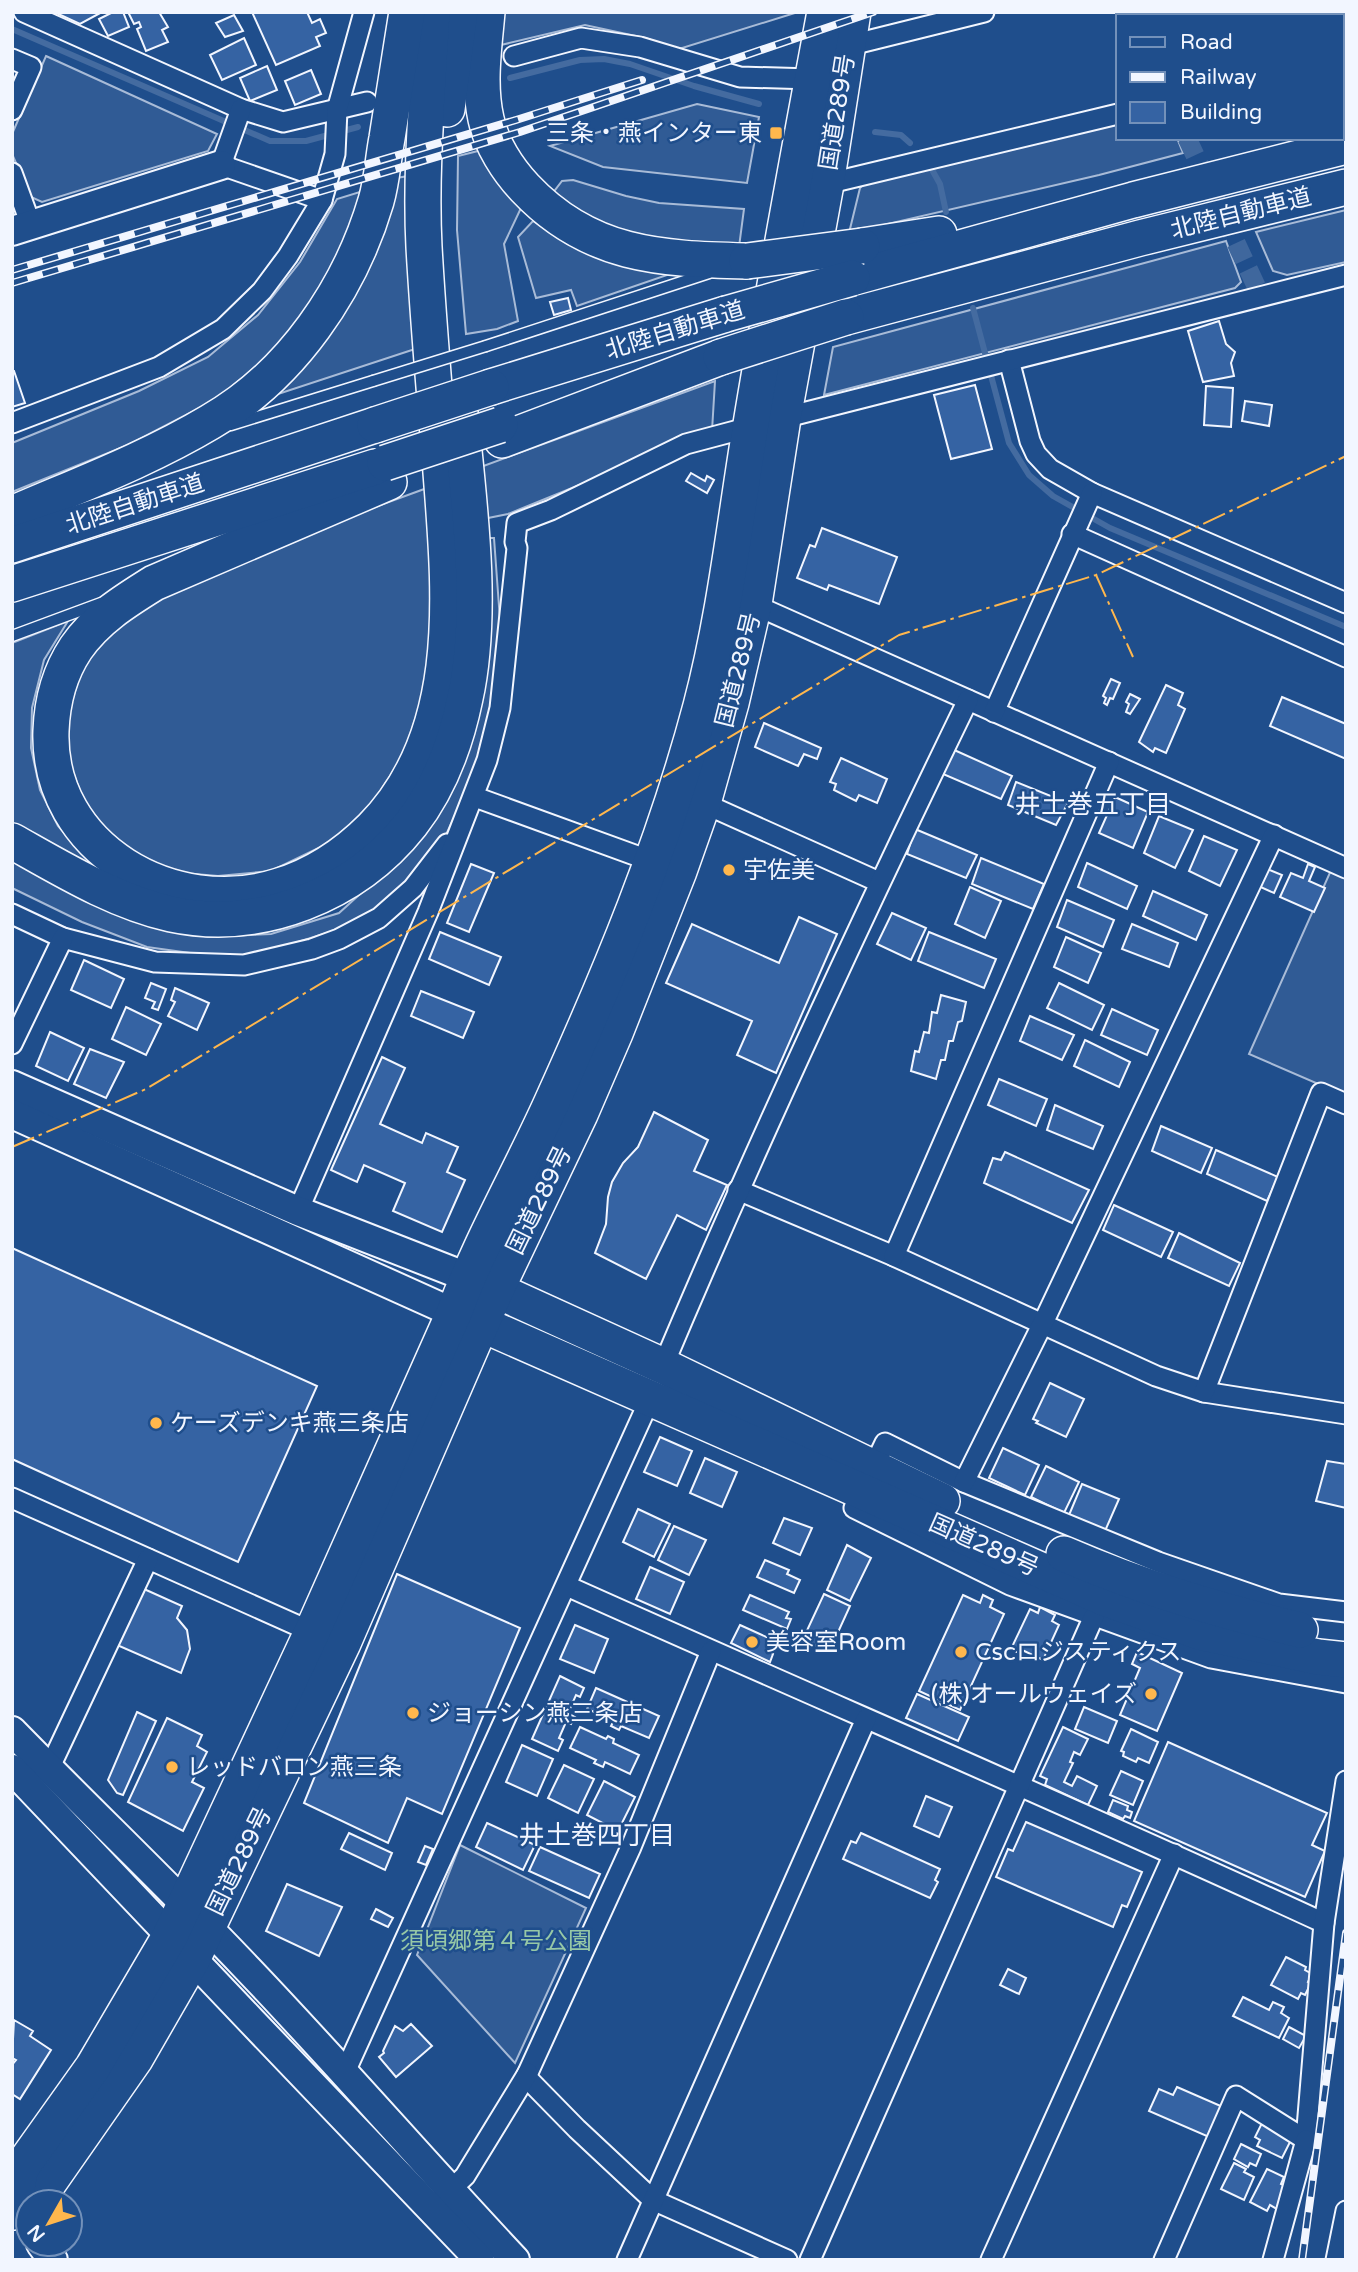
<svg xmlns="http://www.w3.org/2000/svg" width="1358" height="2272" font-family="'Varela Round','Noto Sans JP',sans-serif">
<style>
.built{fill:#305b95;stroke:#a8bbd7;stroke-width:2}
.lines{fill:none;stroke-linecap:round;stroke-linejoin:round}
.stream{stroke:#446ba0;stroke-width:6}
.building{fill:#3563a3;stroke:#f2f6ff;stroke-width:2}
.street-tunnel{stroke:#3f679d;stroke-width:19;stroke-dasharray:19 10;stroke-linecap:butt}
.lane-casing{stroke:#f2f6ff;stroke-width:13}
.street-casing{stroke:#f2f6ff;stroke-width:23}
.secondary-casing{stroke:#f2f6ff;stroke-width:32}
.highway-casing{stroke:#f2f6ff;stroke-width:38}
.lane{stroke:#1f4e8c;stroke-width:10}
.street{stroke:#1f4e8c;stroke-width:19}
.secondary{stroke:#1f4e8c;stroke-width:28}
.highway{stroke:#1f4e8c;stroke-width:35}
.rail-casing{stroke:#f2f6ff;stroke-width:8}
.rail{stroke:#1f4e8c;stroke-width:5;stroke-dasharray:16;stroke-linecap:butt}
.lane-bridge-casing{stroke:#f2f6ff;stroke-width:13;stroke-linecap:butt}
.highway-bridge-casing{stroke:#f2f6ff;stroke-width:38;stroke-linecap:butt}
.lane-bridge{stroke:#1f4e8c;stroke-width:10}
.highway-bridge{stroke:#1f4e8c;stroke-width:35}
.power{stroke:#ffb74d;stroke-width:2;stroke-dasharray:24 5 3.5 5;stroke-linecap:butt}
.poi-dot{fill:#ffb74d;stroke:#1f4e8c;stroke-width:2.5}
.labels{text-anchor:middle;stroke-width:5;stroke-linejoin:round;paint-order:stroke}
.street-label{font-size:24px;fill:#f2f6ff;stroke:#1f4e8c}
.poi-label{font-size:24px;fill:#f2f6ff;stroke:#1f4e8c;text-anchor:start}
.park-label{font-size:24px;fill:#97c8a6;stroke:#1f4e8c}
.neighbourhood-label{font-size:26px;fill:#f2f6ff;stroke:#1f4e8c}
</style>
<rect width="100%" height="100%" fill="#1f4e8c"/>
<g class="built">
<polygon points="503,12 798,12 679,49 645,38 585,25 501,45"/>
<polygon points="1165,12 1346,12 1346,38 1342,39 1342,16 1167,16"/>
<polygon points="46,56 217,134 208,151 42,202 31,197 12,154 12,134"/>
<polygon points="697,104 759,117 747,183 603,167 550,146"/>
<polygon points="1118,121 1118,138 1177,138 1183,153 1099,175 849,233 860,188 870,177"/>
<polygon points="482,150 521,208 504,244 518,321 497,329 466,334 457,230 458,156"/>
<polygon points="408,176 415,349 269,397 391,179"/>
<polygon points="573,180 626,196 659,203 744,209 739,247 620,236 549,198 562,181"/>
<polygon points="363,191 350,230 325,282 281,345 217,399 128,445 12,492 12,443 139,391 208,357 258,315 300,262 337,199"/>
<polygon points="1346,210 1346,262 1287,275 1273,271 1256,232"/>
<polygon points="533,221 568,244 610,261 670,274 577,306 571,290 536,298 518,237"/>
<polygon points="1226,241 1241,282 1235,288 824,395 833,347"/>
<polygon points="715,381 712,431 508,514 483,519 478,468"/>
<polygon points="427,488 434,610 429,675 404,755 365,814 329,843 271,871 218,876 160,871 91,821 61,739 85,657 142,602 288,539"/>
<polygon points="487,538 494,538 500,620 493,702 479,764 444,839 385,904 336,930 244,959 226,958 147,947 82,922 12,888 12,859 152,924 208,937 271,934 339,913 379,877"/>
<polygon points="68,621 44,660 32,708 31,748 40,790 58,826 89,861 134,891 12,827 12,643"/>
<polygon points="1332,868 1346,874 1346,1096 1249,1054"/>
<polygon points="460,1845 586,1908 515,2063 417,1955"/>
</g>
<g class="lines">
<g class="stream">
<polyline points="12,29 270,141 306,141 358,127"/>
<polyline points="510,78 580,60 604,59 630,64 694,86 759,104"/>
<polyline points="875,132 901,135 910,143"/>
<polyline points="931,168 940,184 946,212"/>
<polyline points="973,308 1009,443 1029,475 1053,496 1110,528 1346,627"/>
</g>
</g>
<g class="building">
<polygon points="54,12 102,12 80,24"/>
<polygon points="113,12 123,12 129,27 108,36 99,19"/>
<polygon points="128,12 159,12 168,27 162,30 168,42 146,51 137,29 141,27 139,22 134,24"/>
<polygon points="252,12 307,12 312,23 320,19 326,33 316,37 320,46 276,65"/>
<polygon points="234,15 243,31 225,37 216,23"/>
<polygon points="244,38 256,65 222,80 210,55"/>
<polygon points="267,66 277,90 250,101 240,78"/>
<polygon points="311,70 321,94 295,105 285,81"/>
<polygon points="568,298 571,310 554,315 550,302"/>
<polygon points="1219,321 1226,344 1235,352 1231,363 1234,376 1203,382 1188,331"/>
<polygon points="12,371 14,371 25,403 12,407"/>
<polygon points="975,385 992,449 951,459 934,395"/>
<polygon points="1206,386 1233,388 1231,427 1204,425"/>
<polygon points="1245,401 1272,405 1269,426 1242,421"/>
<polygon points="691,473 705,481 707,476 714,480 707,493 686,481"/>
<polygon points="822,528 897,557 879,604 829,585 827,590 797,578 810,545 815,547"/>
<polygon points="1111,679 1120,683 1113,699 1110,698 1107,705 1104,703 1106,698 1103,696"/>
<polygon points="1166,685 1183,693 1178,705 1185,709 1166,753 1155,748 1153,752 1139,742"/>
<polygon points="1130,694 1140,699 1130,714 1126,712 1129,704 1126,702"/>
<polygon points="1282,697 1346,724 1346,759 1270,726"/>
<polygon points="764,723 821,748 817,759 804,754 798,766 755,747"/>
<polygon points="952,749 1012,776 1001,799 943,774"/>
<polygon points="841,758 887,779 877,803 859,795 856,801 834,790 836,784 830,782"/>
<polygon points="1016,782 1068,803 1056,825 1008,805"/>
<polygon points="1115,797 1148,812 1133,848 1099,833"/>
<polygon points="1159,816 1193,830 1175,868 1144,853"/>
<polygon points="915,829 977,855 966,878 907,854"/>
<polygon points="1204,836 1237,850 1220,886 1189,871"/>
<polygon points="981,858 1044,884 1033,909 972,884"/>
<polygon points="1087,863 1137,886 1127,909 1078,887"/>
<polygon points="471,864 494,873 469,932 447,923"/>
<polygon points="1308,864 1315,867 1309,881 1325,888 1314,912 1280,897 1291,873 1303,878"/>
<polygon points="1262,867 1282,875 1274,893 1256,885"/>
<polygon points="970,887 1001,901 985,938 955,924"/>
<polygon points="1153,891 1207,915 1196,940 1143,916"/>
<polygon points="1067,900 1114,920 1103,947 1057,927"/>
<polygon points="892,913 926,928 911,960 877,944"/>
<polygon points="799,917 837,934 776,1073 737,1055 752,1021 666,983 692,924 779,963"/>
<polygon points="1132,924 1178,943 1169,967 1122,949"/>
<polygon points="440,932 501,957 489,985 429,959"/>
<polygon points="929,932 996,959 984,988 918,961"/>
<polygon points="1066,937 1101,953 1088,983 1054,967"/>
<polygon points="84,960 124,979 111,1008 71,990"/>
<polygon points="151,983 166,989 158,1010 152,1008 155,1002 145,998"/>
<polygon points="1059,983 1104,1005 1092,1030 1047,1008"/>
<polygon points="175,988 209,1003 197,1030 168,1016 175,1002 171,1000"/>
<polygon points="421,991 474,1012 463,1038 411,1016"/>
<polygon points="941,995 966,1002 962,1021 958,1022 953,1041 949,1041 945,1060 941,1060 936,1079 911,1071 915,1051 919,1052 924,1032 929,1033 932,1012 937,1013"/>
<polygon points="126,1007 161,1024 146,1055 112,1039"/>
<polygon points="1112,1009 1158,1030 1147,1055 1101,1035"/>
<polygon points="1030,1016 1074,1035 1062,1060 1020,1041"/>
<polygon points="50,1032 84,1048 68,1081 36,1066"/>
<polygon points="1085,1040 1130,1062 1119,1087 1074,1066"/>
<polygon points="90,1049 124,1062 106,1098 74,1084"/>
<polygon points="382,1057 405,1068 380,1124 422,1143 426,1133 458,1147 447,1172 465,1180 442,1232 393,1211 405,1183 364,1165 357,1182 331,1170"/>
<polygon points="999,1079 1047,1099 1036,1126 988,1105"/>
<polygon points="1055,1105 1103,1126 1093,1149 1047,1130"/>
<polygon points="654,1112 708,1140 694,1171 727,1185 706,1230 677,1215 646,1279 595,1253 606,1224 608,1197 612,1182 623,1163 638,1147"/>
<polygon points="1161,1126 1212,1148 1201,1173 1152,1151"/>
<polygon points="1216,1150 1278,1177 1267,1201 1207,1174"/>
<polygon points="1005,1152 1089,1190 1072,1223 984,1183 993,1158 1001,1160"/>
<polygon points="1114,1205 1173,1232 1161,1257 1103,1230"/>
<polygon points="1179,1233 1240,1263 1229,1286 1168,1258"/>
<polygon points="12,1248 317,1386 238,1562 12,1459"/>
<polygon points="1050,1383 1084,1399 1066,1437 1036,1423 1038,1421 1033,1419"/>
<polygon points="660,1437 692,1451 677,1486 644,1472"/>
<polygon points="1003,1448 1039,1465 1025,1495 989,1478"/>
<polygon points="705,1458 737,1472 722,1507 690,1493"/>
<polygon points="1327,1461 1346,1464 1346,1508 1316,1501"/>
<polygon points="1046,1466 1079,1482 1064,1513 1031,1497"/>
<polygon points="1082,1484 1119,1499 1105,1531 1069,1515"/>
<polygon points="638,1509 670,1524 654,1557 623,1542"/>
<polygon points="784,1518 812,1528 800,1555 773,1543"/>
<polygon points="674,1526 706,1540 689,1575 658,1560"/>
<polygon points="847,1545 871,1558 850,1601 827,1590"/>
<polygon points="765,1560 789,1570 787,1574 800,1580 794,1593 757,1577"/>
<polygon points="650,1567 684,1582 670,1614 636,1599"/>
<polygon points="397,1574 520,1628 442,1814 407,1798 388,1843 304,1803"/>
<polygon points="144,1589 182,1606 177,1618 187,1630 190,1649 181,1673 117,1645"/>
<polygon points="824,1594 850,1606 829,1652 803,1639"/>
<polygon points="750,1595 789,1612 786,1618 791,1619 787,1629 743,1610"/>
<polygon points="963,1595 980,1603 983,1595 993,1600 990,1607 1004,1614 960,1710 919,1691"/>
<polygon points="1040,1607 1055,1615 1052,1621 1059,1625 1043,1660 1018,1648 1017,1652 1011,1649 1030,1609 1038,1613"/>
<polygon points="575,1625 608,1639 594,1673 560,1659"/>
<polygon points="740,1625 773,1640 768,1651 773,1654 770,1662 731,1643"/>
<polygon points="1137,1652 1182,1673 1157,1731 1120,1715 1140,1668 1132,1664"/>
<polygon points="560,1676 584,1688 580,1697 576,1695 568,1713 575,1717 571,1724 566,1722 559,1738 563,1740 558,1751 532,1739"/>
<polygon points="596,1688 659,1716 649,1738 621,1726 619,1730 611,1726 614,1720 587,1709"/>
<polygon points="917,1694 969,1717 958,1741 906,1718"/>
<polygon points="1084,1707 1117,1721 1108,1743 1075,1729"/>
<polygon points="137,1712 156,1721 123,1795 117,1793 108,1780"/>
<polygon points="167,1718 202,1735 197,1746 207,1752 192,1782 204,1788 183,1831 128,1802"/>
<polygon points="580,1727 606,1739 608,1736 614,1739 613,1743 639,1755 630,1774 605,1762 603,1767 594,1763 596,1760 570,1748"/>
<polygon points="1063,1727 1088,1739 1080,1755 1074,1752 1070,1762 1073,1763 1064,1782 1072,1786 1077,1776 1097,1786 1088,1805 1045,1785 1047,1779 1040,1776"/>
<polygon points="1131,1729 1158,1742 1149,1763 1138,1758 1136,1762 1123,1756 1124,1752 1121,1751"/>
<polygon points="1168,1742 1327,1813 1312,1845 1325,1851 1305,1897 1134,1821"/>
<polygon points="522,1745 553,1759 537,1796 506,1782"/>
<polygon points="564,1765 594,1779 578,1813 548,1798"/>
<polygon points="1121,1771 1143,1781 1133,1805 1110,1795"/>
<polygon points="604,1781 635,1797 618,1831 587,1815"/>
<polygon points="926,1796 952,1807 939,1837 914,1826"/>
<polygon points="1113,1800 1128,1806 1127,1810 1132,1812 1130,1818 1125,1816 1123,1819 1108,1812"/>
<polygon points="1026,1822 1142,1872 1127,1907 1122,1905 1113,1927 996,1877 1008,1849 1013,1851"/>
<polygon points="487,1823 535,1845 523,1870 476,1847"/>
<polygon points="349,1833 392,1853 385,1870 341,1849"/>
<polygon points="861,1833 940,1869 935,1880 938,1882 930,1898 843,1859 851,1841 856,1843"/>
<polygon points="425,1846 433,1849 426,1865 418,1862"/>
<polygon points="540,1847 600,1874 589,1898 529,1871"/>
<polygon points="287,1884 342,1907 319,1956 266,1931"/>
<polygon points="376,1909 393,1918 388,1927 371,1919"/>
<polygon points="1286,1957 1306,1967 1305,1970 1312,1974 1308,1982 1311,1983 1305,1995 1301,1993 1298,1999 1271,1985"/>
<polygon points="1008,1969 1026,1978 1019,1994 1000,1985"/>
<polygon points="1243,1997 1269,2010 1273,2002 1284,2007 1281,2013 1289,2018 1279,2038 1233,2016"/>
<polygon points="14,2020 33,2031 30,2036 51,2050 20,2099 12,2094 12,2065 16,2060 12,2058"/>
<polygon points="411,2024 432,2046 396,2077 379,2057 384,2053 383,2051 395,2026 403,2031"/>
<polygon points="1289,2027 1306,2036 1299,2048 1283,2039"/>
<polygon points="1177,2087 1223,2107 1209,2137 1149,2111 1159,2089 1173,2095"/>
<polygon points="1263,2121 1293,2136 1282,2158 1257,2146 1260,2140 1255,2137"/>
<polygon points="1241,2144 1261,2154 1256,2166 1250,2163 1248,2167 1234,2159"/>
<polygon points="1234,2163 1246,2169 1244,2172 1254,2177 1244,2200 1221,2189"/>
<polygon points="1267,2169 1284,2177 1281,2184 1288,2187 1277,2209 1270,2205 1267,2211 1250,2202"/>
</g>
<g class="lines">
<polyline class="street-tunnel" points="1187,138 1258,290"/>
<defs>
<g id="lane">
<polyline points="486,346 709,273"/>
<polyline points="231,425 373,381"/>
<polyline points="12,636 101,603"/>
</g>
<g id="street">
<polyline points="24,12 241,109 283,122 367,102"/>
<polyline points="847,46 984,12"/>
<polyline points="1342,52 1346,51"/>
<polyline points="514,56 581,38 640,47 740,77 812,79"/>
<polyline points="12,59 31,67 12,110"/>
<polyline points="241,109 221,165 322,200"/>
<polyline points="12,173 31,225"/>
<polyline points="826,184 1118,114"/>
<polyline points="1009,360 1030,441 1036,454 1050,469 1092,493 1346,603"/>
<polyline points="783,418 1346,275"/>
<polyline points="12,423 159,367 223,329 262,291 288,256 322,200 335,154 337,110 364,12"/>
<polyline points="1072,534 1346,657"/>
<polyline points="748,602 1346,868"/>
<polyline points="994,712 1092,493"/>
<polyline points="475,797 651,861"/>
<polyline points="703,803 879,882"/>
<polyline points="12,914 63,938 155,962 244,965 312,949 339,939 379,918 413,888 447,844"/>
<polyline points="12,1044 63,938"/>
<polyline points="738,1190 894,1256 1156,1376 1204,1392 1346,1414"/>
<polyline points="298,1211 428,912 487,760 500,708 517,548 515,542 517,523 551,510 686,444 750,427"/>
<polyline points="894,1256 1109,762"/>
<path d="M 663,1366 C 758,1141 861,920 968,700"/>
<polyline points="1204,1392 1321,1093 1346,1104"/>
<polyline points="873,1468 885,1443 964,1482 1158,1562 1279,1604 1346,1612"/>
<polyline points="964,1482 1043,1323 1274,835"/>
<polyline points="861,1491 854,1508 1010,1585 1211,1658 1346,1683"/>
<polyline points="12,1498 312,1632"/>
<path d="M 567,1586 C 819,1699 1073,1807 1324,1923"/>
<polyline points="711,1651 631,1847 526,2077 577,2129 653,2200 787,2260"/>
<polyline points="49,1769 148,1559"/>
<polyline points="345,2072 650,1399"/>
<polyline points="442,2198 465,2176 528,2073"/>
<polyline points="627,2260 866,1719"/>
<polyline points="810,2260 1094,1616"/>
<polyline points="991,2260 1174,1854"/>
<polyline points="1164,2260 1236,2096 1306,2140 1324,1923 1346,1781"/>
<polyline points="1273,2260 1306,2140"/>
<polyline points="1336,2260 1346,2211"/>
</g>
<g id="secondary">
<polyline points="12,231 221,165"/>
<polyline points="12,1085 298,1211 467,1277"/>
<polyline points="12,1114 454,1313"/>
<path d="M 12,1731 C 88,1809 168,1885 243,1964 C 336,2061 423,2162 515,2260"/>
<path d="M 12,1769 C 168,1933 323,2097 480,2260"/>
<polyline points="41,2244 53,2260"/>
</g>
<g id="highway">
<path d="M 487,12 C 484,47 478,84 486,119 C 491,144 508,170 525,188 C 589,256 660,259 747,261"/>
<polyline points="447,109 460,12"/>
<polyline points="862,246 939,234"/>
<polyline points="852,278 1133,200 1346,146"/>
<polyline points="846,317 1140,238 1346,187"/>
<polyline points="491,387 726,314"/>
<polyline points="502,440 721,357"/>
<path d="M 389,482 L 154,583 C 125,601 96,619 76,648 C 60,672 52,702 51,731 C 47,849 174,920 279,886 C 315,875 346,854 372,828 C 468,731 449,583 440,459 C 434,388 428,318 424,247 C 420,169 428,90 432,12"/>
<path d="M 12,514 C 79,485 148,459 210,422 C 291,376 350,289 376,201 C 382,181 383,159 387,138 C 394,96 400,54 407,12"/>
<polyline points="12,545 375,425"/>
<polyline points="12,584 375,467"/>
<path d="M 12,841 C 62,869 114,901 171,914 C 260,933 355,895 411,824 C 439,788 456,742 465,698 C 484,612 469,501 460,413"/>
<polyline points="474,1280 663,1366 942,1501"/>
<polyline points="461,1315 1104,1598 1199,1632 1318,1657 1346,1660"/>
<path d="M 1064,1554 C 1142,1588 1218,1610 1300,1630"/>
<polyline points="12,2212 45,2188 135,2059 192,1960 343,1643 496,1290 580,1114 615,1033 679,871 703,803 731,703 754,604 783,418 826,184 853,12"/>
<path d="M 12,2212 L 21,2168 L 93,2067 L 170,1936 L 185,1904 L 312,1632 L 454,1313 C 481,1240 520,1173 552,1102 C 610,974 665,842 701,706 C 725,615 735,521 750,430 C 773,290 799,151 825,12"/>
</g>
</defs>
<use href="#lane" class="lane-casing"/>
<use href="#street" class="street-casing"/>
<use href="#secondary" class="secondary-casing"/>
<use href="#highway" class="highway-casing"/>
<use href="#lane" class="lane"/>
<use href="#street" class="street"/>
<use href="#secondary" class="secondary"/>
<use href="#highway" class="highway"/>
<defs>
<g id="rail">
<polyline points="12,270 516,120 642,80"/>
<polyline points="12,283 520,132 873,12"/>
<polyline points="1302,2260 1346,1933"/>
</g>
</defs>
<use href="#rail" class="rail-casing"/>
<use href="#rail" class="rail"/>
<defs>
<polyline id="lane-bridge" points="373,381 486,346"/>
<g id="highway-bridge">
<polyline points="747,261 862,246"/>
<polyline points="726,314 852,278"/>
<polyline points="721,357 846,317"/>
<polyline points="375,425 491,387"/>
<polyline points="385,463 500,425"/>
</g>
</defs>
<use href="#lane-bridge" class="lane-bridge-casing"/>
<use href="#highway-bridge" class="highway-bridge-casing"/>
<use href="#lane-bridge" class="lane-bridge"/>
<use href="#highway-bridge" class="highway-bridge"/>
<g class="power">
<polyline points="1096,575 1133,657"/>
<polyline points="12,1147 146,1089 899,635 1096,575 1346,456"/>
</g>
</g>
<g class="poi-dot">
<rect x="769" y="126" width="14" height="14" rx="3.5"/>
<circle cx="729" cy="870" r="7"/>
<circle cx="156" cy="1423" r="7"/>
<circle cx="752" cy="1642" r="7"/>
<circle cx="961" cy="1652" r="7"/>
<circle cx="1151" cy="1694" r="7"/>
<circle cx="413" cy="1713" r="7"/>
<circle cx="172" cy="1767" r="7"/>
</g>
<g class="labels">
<g class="street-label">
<text transform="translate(837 112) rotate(-81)" y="8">国道289号</text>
<text transform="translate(1241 213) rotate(-14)" y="8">北陸自動車道</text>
<text transform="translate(675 330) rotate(-17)" y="8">北陸自動車道</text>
<text transform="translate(135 504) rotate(-18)" y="8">北陸自動車道</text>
<text transform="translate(738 670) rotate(-76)" y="8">国道289号</text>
<text transform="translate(539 1200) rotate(-64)" y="8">国道289号</text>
<text transform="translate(984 1545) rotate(24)" y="8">国道289号</text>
<text transform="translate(239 1861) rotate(-64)" y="8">国道289号</text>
</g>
<g class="poi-label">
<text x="762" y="141" text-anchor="end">三条・燕インター東</text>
<text x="743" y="878">宇佐美</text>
<text x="170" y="1431">ケーズデンキ燕三条店</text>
<text x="766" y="1650">美容室Room</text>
<text x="975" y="1660">Cscロジスティクス</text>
<text x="1137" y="1702" text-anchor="end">(株)オールウェイズ</text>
<text x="427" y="1721">ジョーシン燕三条店</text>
<text x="186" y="1775">レッドバロン燕三条</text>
</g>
<g class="park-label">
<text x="496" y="1949">須頃郷第４号公園</text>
</g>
<g class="neighbourhood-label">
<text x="1093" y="813">井土巻五丁目</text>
<text x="597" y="1844">井土巻四丁目</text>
</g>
</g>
<rect width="1358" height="2272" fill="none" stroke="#f2f6ff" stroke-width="28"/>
<rect x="1116" y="14" width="228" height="126" fill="#1f4e8c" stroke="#7391ba" stroke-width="2"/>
<rect x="1130" y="37" width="35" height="10" fill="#1f4e8c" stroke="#7391ba" stroke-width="2"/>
<text x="1180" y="49" font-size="21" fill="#f2f6ff">Road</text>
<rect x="1130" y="72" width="35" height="10" fill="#f2f6ff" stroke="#7391ba" stroke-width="2"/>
<text x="1180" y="84" font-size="21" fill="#f2f6ff">Railway</text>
<rect x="1130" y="102" width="35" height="21" fill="#3563a3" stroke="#7391ba" stroke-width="2"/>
<text x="1180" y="119" font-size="21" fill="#f2f6ff">Building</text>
<g transform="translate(49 2223) rotate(231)"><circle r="33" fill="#1f4e8c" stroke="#7391ba" stroke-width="2"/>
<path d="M0-5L12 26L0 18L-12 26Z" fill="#ffb74d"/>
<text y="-10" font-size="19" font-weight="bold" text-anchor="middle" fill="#f2f6ff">N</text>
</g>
</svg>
